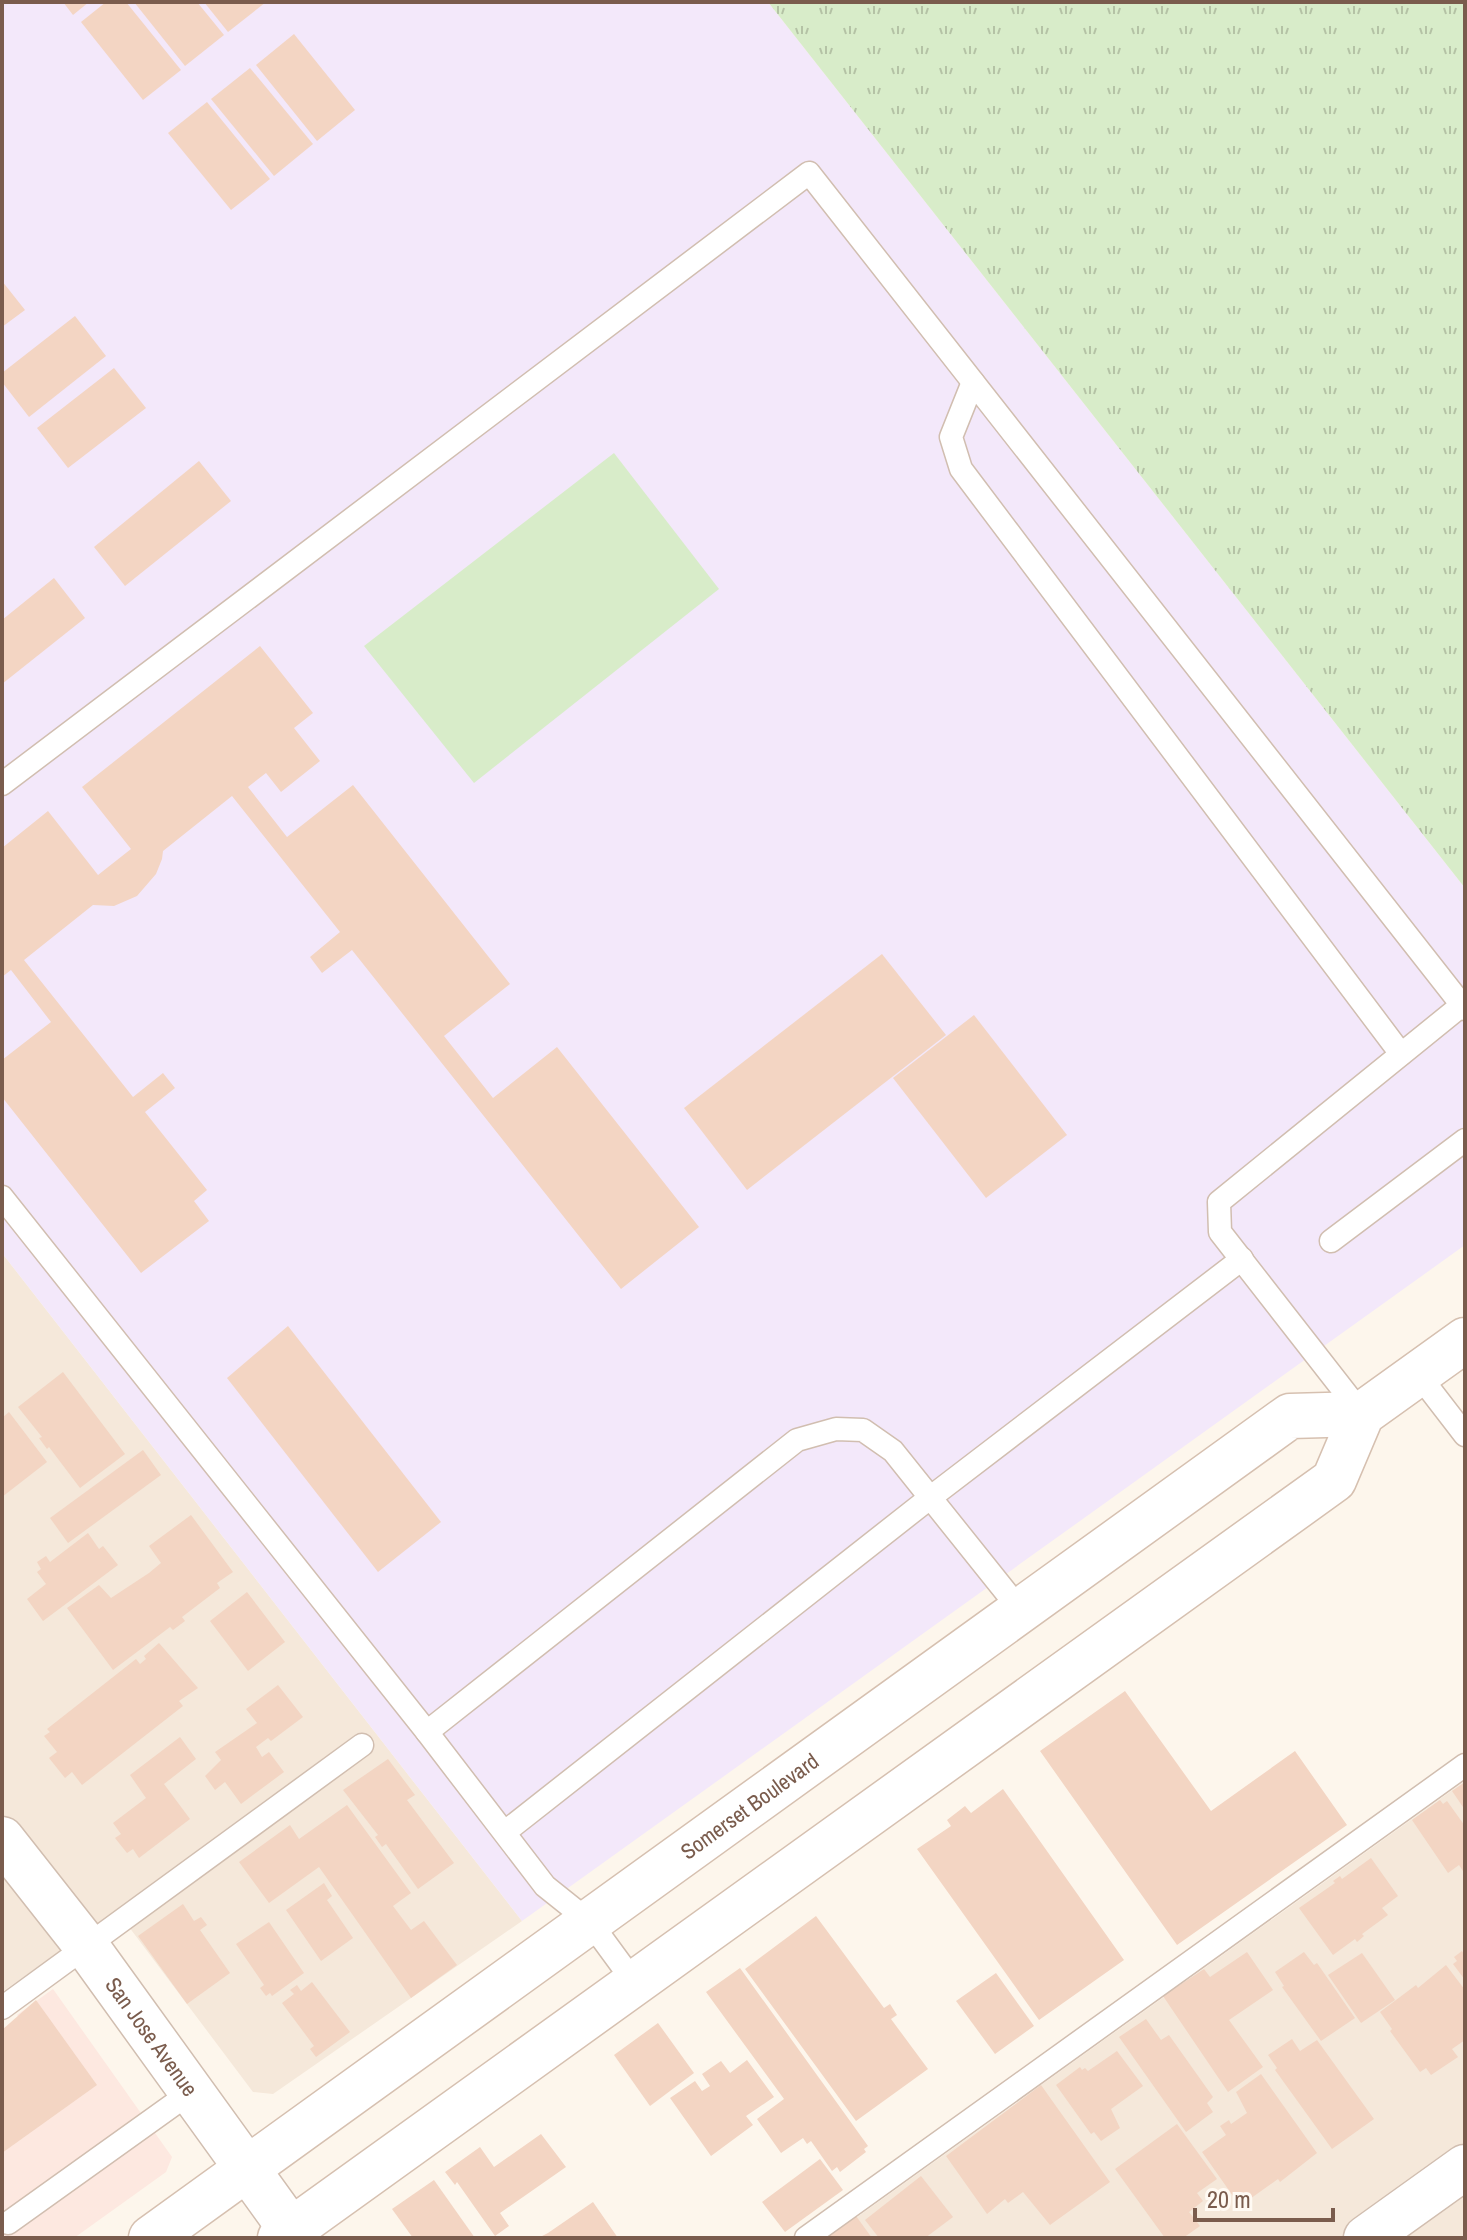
<svg xmlns="http://www.w3.org/2000/svg" width="1467" height="2240" font-family="'Archivo Narrow',sans-serif">
<style>
.residential{fill:#f5e8da}
.commercial{fill:#fde8e0}
.education{fill:#f3e8fa}
.grass{fill:url(#grass-tufts)}
.pitch{fill:#d8ecc9}
.building{fill:#f3d5c3}
.lines{fill:none;stroke-linecap:round;stroke-linejoin:round}
.service-casing{stroke:#d1beb0;stroke-width:25}
.minor-casing{stroke:#d1beb0;stroke-width:47}
.secondary-casing{stroke:#d6c0b0;stroke-width:47}
.service{stroke:#fff;stroke-width:22}
.minor{stroke:#fff;stroke-width:44}
.secondary{stroke:#fff;stroke-width:44}
.labels{text-anchor:middle;stroke-width:6;stroke-linejoin:round;paint-order:stroke}
.street-label{font-size:22px;fill:#7a5c4d;stroke:#fffaf3}
</style>
<defs>
<pattern id="grass-tufts" width="24" height="20" patternUnits="userSpaceOnUse" patternTransform="scale(2)"><rect width="24" height="20" fill="#d8ecc9"/><path d="M3 7l-1-3M5 7V3M7 7l1-3M15 17l-1-3M17 17v-4M19 17l1-3" fill="none" stroke="#b4c2a5"/></pattern>
</defs>
<rect width="100%" height="100%" fill="#fdf6ec"/>
<g class="residential">
<polygon points="2,1253 522,1921 273,2094 253,2092 117,1911 2,1992"/>
<polygon points="1465,1781 1465,2238 828,2238"/>
</g>
<polygon class="commercial" points="53,1989 172,2157 166,2172 74,2238 2,2238 2,2030 19,2017 17,2015"/>
<polygon class="education" points="2,2 768,2 1465,888 1465,1245 522,1921 2,1253"/>
<polygon class="grass" points="768,2 1465,2 1465,888"/>
<polygon class="pitch" points="614,453 719,589 474,783 364,646"/>
<g class="building">
<polygon points="63,2 89,2 73,15"/>
<polygon points="106,2 126,2 181,70 143,100 81,22"/>
<polygon points="134,2 197,2 224,35 185,66"/>
<polygon points="204,2 266,2 228,32"/>
<polygon points="294,34 355,110 317,141 256,65"/>
<polygon points="250,68 313,144 274,176 211,99"/>
<polygon points="207,102 270,179 231,210 168,133"/>
<polygon points="2,281 25,310 2,327"/>
<polygon points="75,316 106,356 29,417 2,382 2,373"/>
<polygon points="114,368 146,408 68,468 37,428"/>
<polygon points="199,461 231,501 125,586 94,547"/>
<polygon points="54,578 85,618 2,684 2,620"/>
<polygon points="260,646 313,713 294,728 320,761 281,792 266,773 248,787 287,837 353,785 510,984 444,1036 493,1098 557,1047 699,1227 621,1289 352,950 322,973 310,957 340,932 232,796 163,851 162,859 156,874 137,896 114,906 93,905 24,960 133,1097 163,1073 175,1088 145,1112 207,1190 194,1201 209,1221 141,1273 2,1097 2,1060 51,1022 11,970 2,977 2,848 48,811 98,875 131,849 82,787"/>
<polygon points="882,954 946,1035 747,1190 684,1108"/>
<polygon points="974,1015 1067,1135 986,1198 893,1078"/>
<polygon points="288,1326 441,1522 378,1572 227,1378"/>
<polygon points="63,1372 125,1454 80,1488 49,1447 47,1449 39,1438 42,1437 18,1407"/>
<polygon points="9,1412 47,1462 2,1497 2,1418"/>
<polygon points="143,1450 161,1475 68,1543 50,1518"/>
<polygon points="191,1515 233,1572 217,1583 220,1588 182,1617 185,1621 173,1630 170,1627 113,1670 67,1608 99,1585 111,1598 149,1573 161,1563 149,1546"/>
<polygon points="88,1533 99,1549 103,1546 118,1565 43,1621 27,1599 46,1584 37,1572 41,1569 37,1562 46,1556 50,1562"/>
<polygon points="247,1592 285,1642 248,1671 210,1621"/>
<polygon points="159,1643 198,1688 179,1701 183,1706 82,1785 72,1772 65,1778 49,1758 57,1752 44,1736 50,1732 47,1729 136,1659 140,1664 146,1659 144,1656"/>
<polygon points="278,1685 303,1717 271,1741 268,1738 256,1747 262,1757 269,1752 284,1772 241,1804 225,1782 215,1790 205,1776 221,1760 215,1752 257,1723 246,1709"/>
<polygon points="1125,1691 1211,1811 1295,1751 1347,1825 1177,1945 1040,1751"/>
<polygon points="180,1737 196,1759 164,1784 190,1819 139,1858 133,1849 127,1853 115,1838 121,1834 113,1823 146,1798 130,1775"/>
<polygon points="388,1759 415,1795 407,1800 454,1863 418,1889 386,1844 382,1847 375,1837 378,1835 343,1790"/>
<polygon points="1465,1782 1465,1810 1452,1791"/>
<polygon points="1003,1789 1124,1960 1039,2020 917,1849 951,1826 947,1820 965,1806 971,1813"/>
<polygon points="1440,1800 1443,1804 1447,1801 1465,1826 1465,1874 1459,1865 1448,1873 1412,1820"/>
<polygon points="347,1805 411,1893 393,1906 411,1930 424,1921 457,1965 411,1998 319,1867 269,1903 239,1862 290,1825 299,1839"/>
<polygon points="1371,1858 1398,1896 1382,1908 1388,1915 1362,1934 1364,1936 1357,1942 1355,1939 1333,1955 1299,1908 1335,1883 1333,1881 1340,1876 1342,1879"/>
<polygon points="324,1883 332,1896 327,1900 353,1938 321,1961 286,1910"/>
<polygon points="183,1904 194,1921 201,1917 207,1925 200,1930 230,1973 187,2004 138,1936"/>
<polygon points="816,1916 884,2008 890,2004 897,2015 891,2019 928,2069 856,2121 745,1969"/>
<polygon points="269,1922 304,1973 272,1996 270,1993 266,1996 260,1988 264,1985 236,1944"/>
<polygon points="1462,1951 1465,1956 1465,1980 1453,1964 1457,1961 1454,1957"/>
<polygon points="1247,1952 1273,1990 1229,2020 1263,2067 1228,2092 1163,1996 1204,1969 1210,1977"/>
<polygon points="1304,1952 1314,1965 1317,1963 1355,2018 1321,2041 1282,1987 1284,1986 1275,1972"/>
<polygon points="1362,1953 1395,2000 1361,2023 1328,1975"/>
<polygon points="1446,1965 1465,1990 1465,2040 1452,2049 1458,2057 1431,2075 1426,2068 1420,2072 1390,2031 1392,2029 1380,2012 1416,1985 1418,1988"/>
<polygon points="740,1968 868,2146 864,2149 866,2152 840,2172 837,2167 832,2171 811,2141 807,2144 803,2138 781,2153 757,2119 784,2099 706,1992"/>
<polygon points="996,1973 1034,2026 995,2054 956,2001"/>
<polygon points="312,1982 350,2032 316,2057 310,2049 314,2046 282,2003 294,1994 290,1990 297,1985 301,1991"/>
<polygon points="36,2000 97,2085 2,2153 2,2030"/>
<polygon points="1146,2019 1161,2040 1169,2035 1213,2097 1207,2103 1213,2112 1186,2132 1119,2037"/>
<polygon points="658,2023 694,2073 650,2106 614,2055"/>
<polygon points="1292,2039 1300,2051 1317,2040 1374,2119 1332,2149 1275,2070 1277,2068 1268,2055"/>
<polygon points="1117,2051 1143,2086 1111,2109 1120,2128 1101,2141 1094,2132 1091,2134 1056,2085 1080,2067 1082,2070 1085,2068 1088,2071"/>
<polygon points="747,2060 774,2097 746,2116 753,2125 711,2156 670,2098 695,2081 702,2091 710,2086 702,2074 721,2061 730,2073"/>
<polygon points="1261,2074 1317,2153 1280,2182 1278,2179 1240,2206 1202,2152 1226,2135 1220,2126 1229,2120 1231,2124 1247,2113 1236,2092"/>
<polygon points="1041,2085 1110,2182 1050,2225 1023,2192 1008,2203 1005,2199 987,2214 946,2156"/>
<polygon points="1177,2124 1217,2179 1197,2193 1203,2201 1189,2212 1200,2226 1183,2238 1165,2238 1115,2169"/>
<polygon points="541,2134 566,2167 500,2213 509,2226 495,2236 457,2182 455,2185 445,2172 480,2147 494,2167"/>
<polygon points="820,2159 843,2190 785,2232 762,2202"/>
<polygon points="921,2176 953,2217 925,2238 879,2238 865,2220"/>
<polygon points="434,2180 475,2238 413,2238 392,2209"/>
<polygon points="593,2202 618,2238 538,2238 548,2233"/>
<polygon points="856,2216 872,2238 825,2238"/>
</g>
<g class="lines">
<defs>
<g id="service">
<polyline points="973,382 951,437 961,469 1401,1054"/>
<polyline points="2,784 809,173 1465,1009"/>
<polyline points="2,1197 427,1732 545,1886 590,1922 634,1982"/>
<polyline points="1331,1241 1465,1140"/>
<polyline points="1418,1374 1465,1435"/>
<polyline points="1362,1414 1220,1232 1219,1202 1462,1005"/>
<polyline points="427,1732 797,1440 836,1429 863,1430 893,1451 1021,1611"/>
<polyline points="505,1832 931,1497 1242,1259"/>
<polyline points="2,2008 362,1745"/>
<polyline points="8,2223 191,2092"/>
<polyline points="806,2238 1465,1765"/>
</g>
<g id="minor">
<path id="s1" d="M 2,1839 L 87,1947 L 297,2238"/>
<polyline points="1366,2238 1465,2167"/>
</g>
<g id="secondary">
<path id="s2" d="M 151,2238 L 1290,1416 L 1362,1414"/>
<polyline points="280,2238 1334,1480 1362,1414 1465,1340"/>
</g>
</defs>
<use href="#service" class="service-casing"/>
<use href="#minor" class="minor-casing"/>
<use href="#secondary" class="secondary-casing"/>
<use href="#service" class="service"/>
<use href="#minor" class="minor"/>
<use href="#secondary" class="secondary"/>
</g>
<g class="labels">
<g class="street-label">
<text dy="8" stroke="none"><textPath href="#s2" startOffset="738">Somerset Boulevard</textPath></text>
<text dy="8" stroke="none"><textPath href="#s1" startOffset="248">San Jose Avenue</textPath></text>
</g>
</g>
<rect width="1467" height="2240" fill="none" stroke="#7a5c4d" stroke-width="8"/>
<path d="M1195 2208v12h138v-12" fill="none" stroke="#7a5c4d" stroke-width="4"/>
<text x="1207" y="2208" font-size="24" fill="#7a5c4d" stroke="#fffaf3" stroke-width="6" paint-order="stroke">20 m</text>
</svg>
